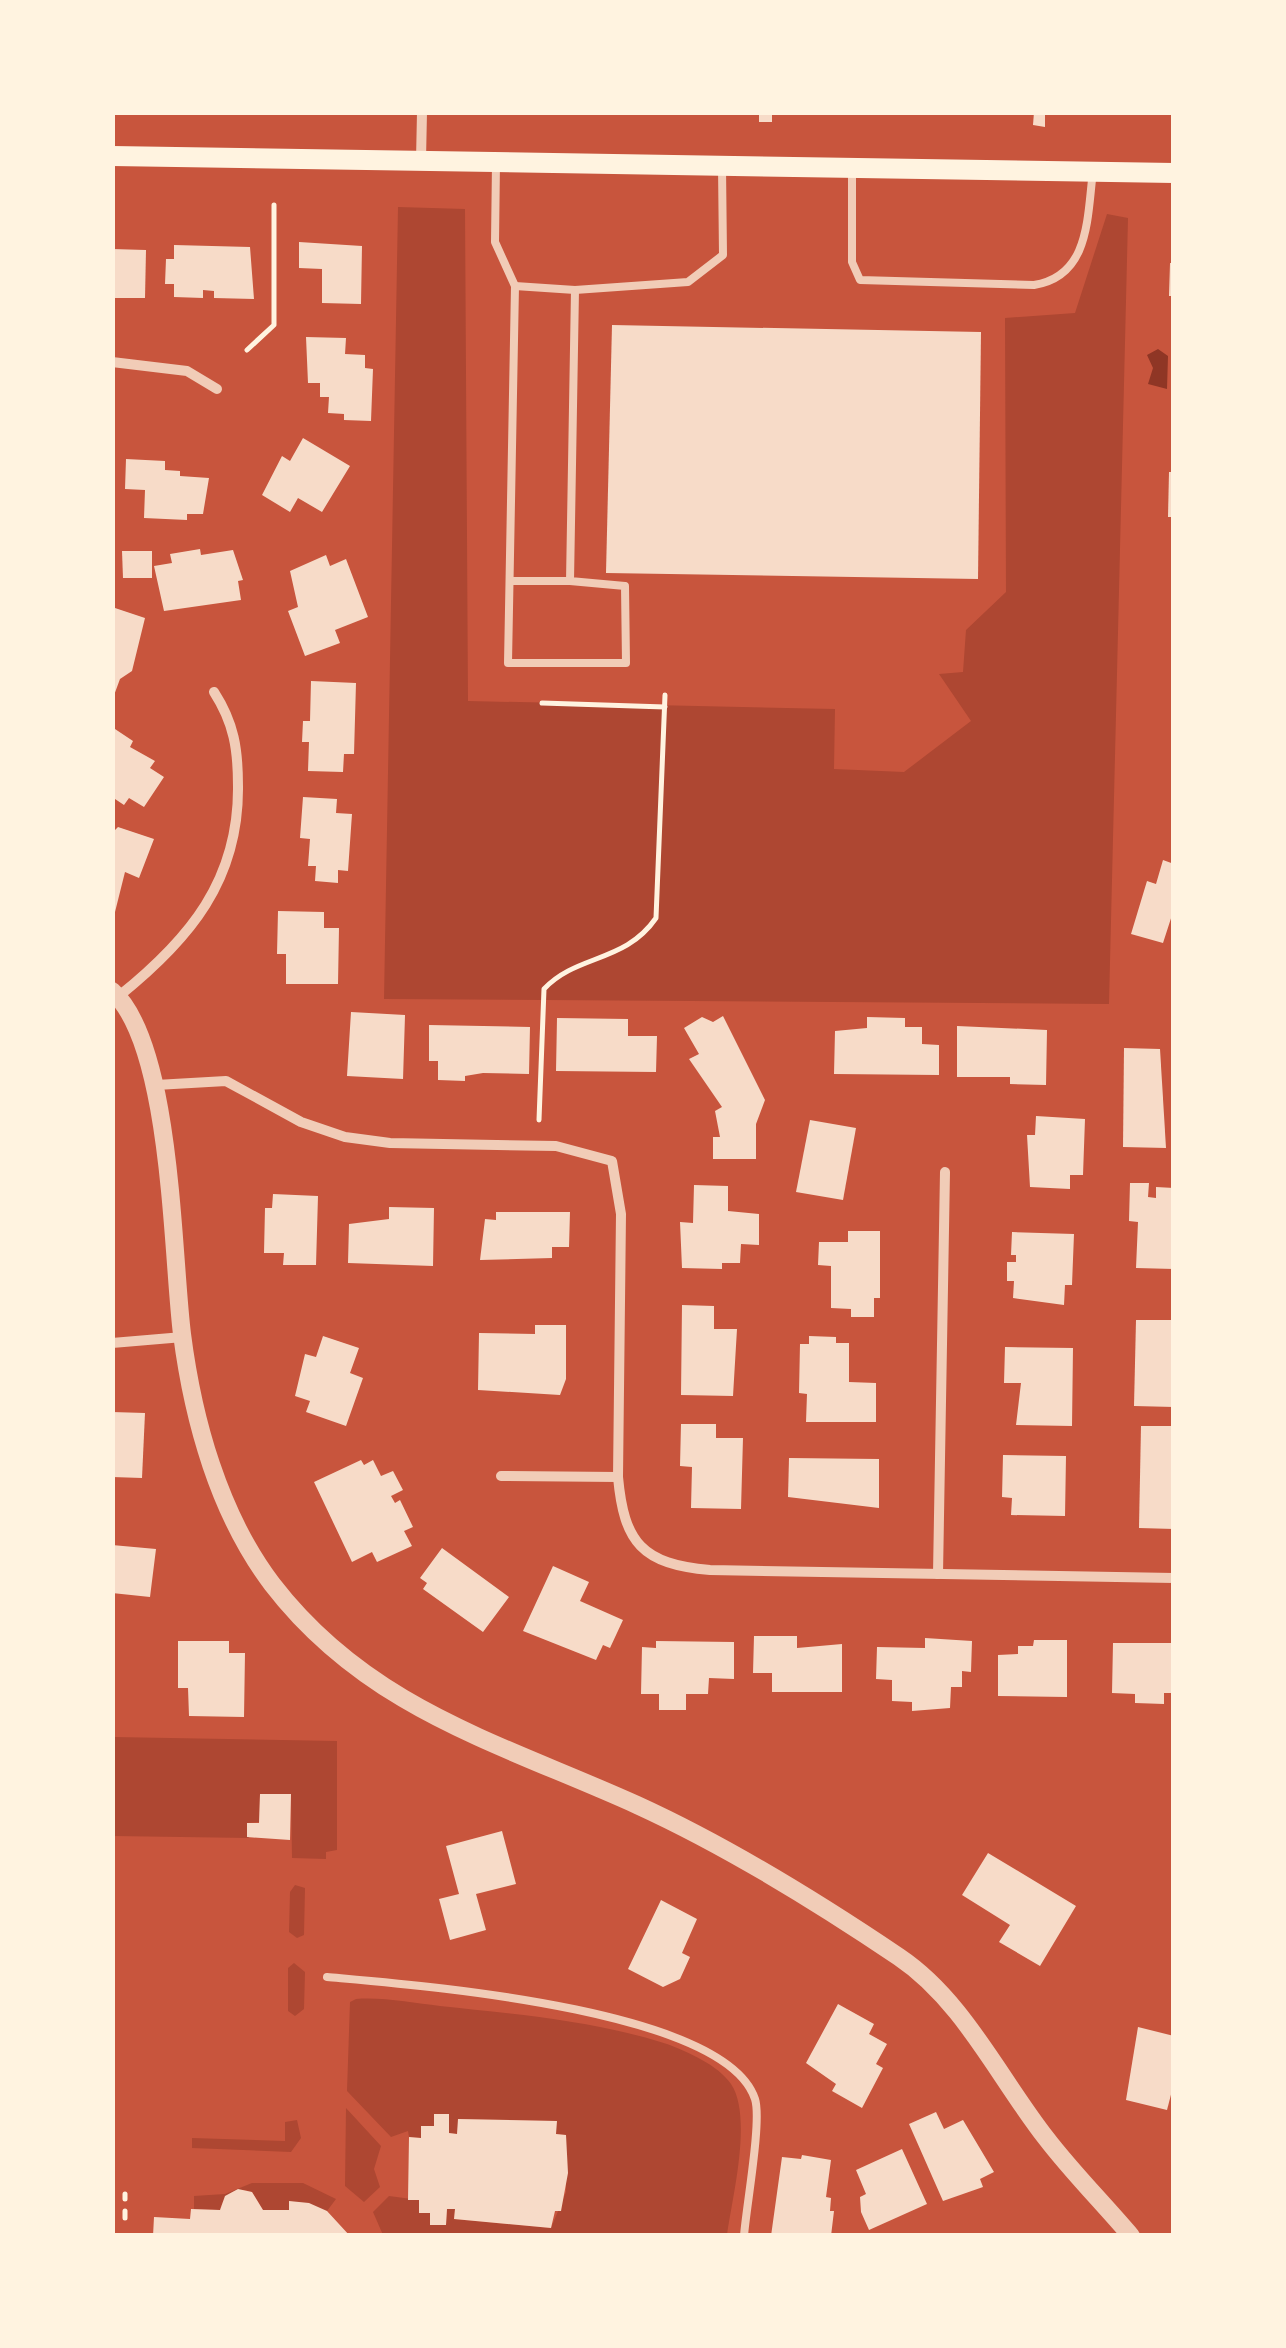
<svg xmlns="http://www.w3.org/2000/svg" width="1286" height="2348" font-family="Roboto,sans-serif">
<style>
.green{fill:#ae4732}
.water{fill:#8f3625}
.building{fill:#f7dbc8}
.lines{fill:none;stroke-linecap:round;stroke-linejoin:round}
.path{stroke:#fff3e0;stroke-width:5}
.service{stroke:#f1ccb7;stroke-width:8}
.minor{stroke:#f1ccb7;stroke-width:10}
.tertiary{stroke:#f1ccb7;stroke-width:18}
.secondary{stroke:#fff3e0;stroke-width:20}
</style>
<rect width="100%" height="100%" fill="#c8553d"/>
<g class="green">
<polygon points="398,207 465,209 468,701 835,709 834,769 904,772 971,721 939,674 963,672 966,630 1006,592 1005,318 1075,313 1107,214 1128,218 1109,1004 384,999"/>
<polygon points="113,1737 337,1741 337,1850 326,1852 326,1859 292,1858 291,1794 260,1794 259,1822 247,1823 249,1838 113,1836"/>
<polygon points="295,1885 305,1888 304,1935 297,1938 289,1932 290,1892"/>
<polygon points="294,1963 305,1972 304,2009 295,2016 288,2011 288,1968"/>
<path d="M 356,1999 C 384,1997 413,2003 440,2006 C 514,2014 596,2021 667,2044 C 688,2052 718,2065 731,2084 C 753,2117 732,2198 727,2235 L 383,2235 L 373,2212 L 389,2196 L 419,2200 L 419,2212 L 430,2213 L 431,2225 L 446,2225 L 447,2209 L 455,2209 L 454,2219 L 551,2228 L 566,2192 L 566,2135 L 556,2134 L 556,2121 L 459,2119 L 457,2134 L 449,2133 L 449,2115 L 435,2114 L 434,2126 L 421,2126 L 421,2138 L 409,2137 L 408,2131 L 391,2137 L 347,2091 L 350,2002 Z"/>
<polygon points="346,2108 381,2146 374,2169 380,2187 364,2202 345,2186"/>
<polygon points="297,2120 301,2138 291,2152 192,2148 192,2138 285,2141 285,2122"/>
<path d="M 252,2183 L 303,2183 L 336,2199 L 327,2211 L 290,2201 L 289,2210 L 263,2210 L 252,2192 C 236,2186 224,2193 220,2210 L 194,2209 L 194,2196 L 225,2194 Z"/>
</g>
<polygon class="water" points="1158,349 1168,356 1167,389 1148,384 1153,368 1147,355"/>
<g class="building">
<rect x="759" y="112" width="13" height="10"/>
<polygon points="1034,112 1045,112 1045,127 1033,125"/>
<polygon points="299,242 362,246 361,304 322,303 322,269 299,268"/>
<polygon points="174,245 250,247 254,299 214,298 214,291 203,290 203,298 174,297 174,284 165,284 166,259 174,259"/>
<polygon points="112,249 146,250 145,298 112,298"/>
<polygon points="1170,263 1174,263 1174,296 1169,296"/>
<polygon points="612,325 981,332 978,579 606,573"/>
<polygon points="306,337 346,338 345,354 365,355 365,368 373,369 371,421 344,420 344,414 328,413 329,397 320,397 320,383 308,383"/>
<polygon points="303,438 350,466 322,512 298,498 290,512 262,495 282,456 290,461"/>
<polygon points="126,459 165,461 165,470 180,471 180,476 209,478 203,514 187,514 187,520 144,518 145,490 125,489"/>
<polygon points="1169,472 1174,472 1174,517 1168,517"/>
<polygon points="200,549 201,555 233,550 243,580 238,581 241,600 164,611 154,566 172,563 170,554"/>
<polygon points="122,551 152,551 152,578 123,578"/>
<polygon points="326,555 330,566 346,559 368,617 335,630 340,643 305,656 288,611 298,607 290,571"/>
<polygon points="112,607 145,618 132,671 120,679 113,698"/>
<polygon points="311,681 356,683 354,754 344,754 343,772 308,771 309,742 302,742 303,721 310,721"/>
<polygon points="112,727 133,741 130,747 155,761 150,768 164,777 144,807 129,798 124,805 112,797"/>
<polygon points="303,797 337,799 336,813 352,814 348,871 338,870 338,883 315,881 316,866 308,866 310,839 300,838"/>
<polygon points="118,827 154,839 139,878 125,872 115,912 112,833"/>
<polygon points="1163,860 1174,864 1174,909 1163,943 1131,934 1147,881 1156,884"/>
<polygon points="278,911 324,912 324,928 339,928 338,984 286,984 286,954 277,954"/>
<polygon points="351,1012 405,1015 403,1079 347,1076"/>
<polygon points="723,1016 765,1100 756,1124 756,1159 713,1159 713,1137 720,1137 715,1111 722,1107 689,1059 699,1054 684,1028 702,1017 713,1022"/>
<polygon points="867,1017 905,1018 905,1027 922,1027 922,1044 939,1045 939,1075 834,1074 835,1031 867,1028"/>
<polygon points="557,1018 628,1019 628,1036 657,1036 656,1072 556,1071"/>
<polygon points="429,1025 530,1027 529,1074 483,1073 465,1076 465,1081 438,1080 438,1061 429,1061"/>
<polygon points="957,1026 1047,1030 1046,1085 1010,1084 1010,1077 957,1077"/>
<polygon points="1124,1048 1160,1049 1166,1148 1123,1147"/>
<polygon points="1036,1116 1085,1119 1083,1175 1070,1175 1070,1189 1030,1187 1027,1135 1035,1135"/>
<polygon points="810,1120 856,1128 843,1200 796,1192"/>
<polygon points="1130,1183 1149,1183 1148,1197 1156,1198 1156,1187 1174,1188 1174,1269 1136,1268 1138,1222 1129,1221"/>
<polygon points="694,1185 728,1186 728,1211 759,1214 759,1245 741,1244 740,1263 722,1263 722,1269 682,1268 680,1222 693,1223"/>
<polygon points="273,1194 318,1196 316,1265 283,1265 284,1253 264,1253 265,1208 272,1208"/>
<polygon points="389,1207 434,1208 433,1266 348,1263 349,1224 389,1219"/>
<polygon points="496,1212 570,1212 569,1247 552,1247 552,1258 480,1260 485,1219 496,1220"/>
<polygon points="848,1231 880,1231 880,1298 874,1298 874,1317 851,1317 851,1309 831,1308 831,1266 818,1265 819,1242 848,1242"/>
<polygon points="1012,1232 1074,1234 1072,1285 1065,1285 1064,1305 1013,1298 1014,1281 1007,1281 1007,1262 1016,1262 1016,1255 1011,1255"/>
<polygon points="682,1305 714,1306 714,1329 737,1329 733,1396 681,1395"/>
<polygon points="1136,1320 1174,1320 1174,1407 1134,1406"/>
<polygon points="535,1325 566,1325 566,1379 560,1395 478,1390 479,1333 535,1334"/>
<polygon points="323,1336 359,1348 350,1373 363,1378 346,1426 306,1412 310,1401 295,1396 305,1354 316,1357"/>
<polygon points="809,1336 836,1337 836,1343 849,1343 849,1382 876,1383 876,1422 806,1422 807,1394 799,1393 800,1344 809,1344"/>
<polygon points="1005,1347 1073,1348 1072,1426 1016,1425 1021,1383 1004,1383"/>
<polygon points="112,1412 145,1413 142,1478 112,1477"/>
<polygon points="681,1424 716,1424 716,1438 743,1438 741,1509 691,1508 692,1467 680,1466"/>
<polygon points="1141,1426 1174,1426 1174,1529 1139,1528"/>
<polygon points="1003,1455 1066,1456 1065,1516 1011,1515 1012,1498 1002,1497"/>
<polygon points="789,1458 879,1459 879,1508 788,1497"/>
<polygon points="361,1460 364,1465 373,1460 381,1476 393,1471 403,1490 391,1496 395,1503 400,1500 413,1527 404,1531 412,1546 377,1562 372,1552 352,1562 314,1482"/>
<polygon points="112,1545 156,1549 150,1597 112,1593"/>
<polygon points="442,1548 509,1597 483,1632 423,1589 427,1583 420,1578"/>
<polygon points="553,1566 589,1582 580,1601 623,1620 610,1648 603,1645 596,1660 523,1631"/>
<polygon points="754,1636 797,1636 797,1648 842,1644 842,1692 772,1692 772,1673 753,1673"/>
<polygon points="925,1638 972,1641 971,1672 962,1671 962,1687 951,1687 950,1708 912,1711 912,1702 892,1701 892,1680 876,1679 877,1647 925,1648"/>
<polygon points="1034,1640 1067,1640 1067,1697 998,1696 998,1655 1018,1654 1018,1646 1033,1646"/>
<polygon points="178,1641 229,1641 229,1653 245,1653 244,1717 189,1716 188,1688 178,1688"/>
<polygon points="656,1641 734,1642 734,1679 709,1678 708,1694 686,1694 686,1710 659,1710 659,1694 641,1694 642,1647 656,1648"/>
<polygon points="1113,1643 1174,1643 1174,1693 1164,1693 1164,1704 1135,1703 1135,1694 1112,1693"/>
<polygon points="260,1794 291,1794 290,1840 247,1837 247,1823 259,1823"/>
<polygon points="502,1831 516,1884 476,1894 486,1930 450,1940 439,1899 459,1894 446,1846"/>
<polygon points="988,1853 1076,1906 1040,1966 999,1942 1010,1925 962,1895"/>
<polygon points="661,1900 697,1919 682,1953 690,1957 680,1979 663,1987 628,1969"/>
<polygon points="838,2004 874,2024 869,2034 887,2044 876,2064 883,2068 862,2108 832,2091 836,2084 806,2063"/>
<polygon points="1138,2027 1174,2036 1174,2083 1167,2110 1126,2100"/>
<polygon points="936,2112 944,2129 963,2120 994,2172 980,2179 983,2187 943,2201 909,2124"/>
<polygon points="434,2114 449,2114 449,2133 457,2134 458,2119 557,2121 556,2134 566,2135 568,2173 561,2211 555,2211 551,2228 454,2219 455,2209 447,2209 446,2225 430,2225 430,2213 419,2213 419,2200 408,2200 409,2137 421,2138 421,2126 434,2126"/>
<polygon points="902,2149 927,2204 869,2230 861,2212 860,2197 866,2194 856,2170"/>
<polygon points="802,2155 831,2160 826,2197 831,2198 830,2211 834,2211 831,2236 771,2236 782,2157 801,2159"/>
<polygon points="238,2189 252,2192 263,2210 289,2210 289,2201 309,2203 327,2211 350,2236 153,2236 154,2217 190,2219 191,2209 220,2210 225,2196"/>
</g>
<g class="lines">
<g class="path">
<polyline points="247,350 274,325 274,205"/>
<polyline points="542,703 665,707"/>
<path d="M 539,1120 L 544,989 C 577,954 625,963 656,918 L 665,695"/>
<polyline points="125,2199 125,2194"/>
<polyline points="125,2218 125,2211"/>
</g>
<g class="service">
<polyline points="496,163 495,242 515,286 508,663 626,663 625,586 570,581 575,290"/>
<path d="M 852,168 L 852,262 L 860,280 L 1034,285 C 1090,276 1087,218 1093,171"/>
<polyline points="515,286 575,290 688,282 723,255 722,167"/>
<polyline points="510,581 570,581"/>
<path d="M 327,1977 C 415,1985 725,2008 755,2099 C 762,2121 746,2208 744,2236"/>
</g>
<g class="minor">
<polyline points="421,160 422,112"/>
<polyline points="112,362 187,371 217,389"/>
<path d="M 119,996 C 190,939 239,880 238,786 C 238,749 234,723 214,692"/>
<path d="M 156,1085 L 226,1081 L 301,1122 L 345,1137 L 390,1143 L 556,1146 L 612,1161 L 621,1214 L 618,1477 C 624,1543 642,1564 710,1570 L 1174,1578"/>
<polyline points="112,1343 183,1337"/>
<polyline points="501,1476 618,1477"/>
<polyline points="938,1574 945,1172"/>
</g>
<path class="tertiary" d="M 112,991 C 172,1044 172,1254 182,1334 C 193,1420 219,1514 272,1584 C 368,1709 500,1743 637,1805 C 729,1847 816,1901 899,1957 C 963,2000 999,2078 1046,2138 C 1072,2172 1103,2203 1131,2236"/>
<polyline class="secondary" points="112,156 1174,173"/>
</g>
<rect width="1286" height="2348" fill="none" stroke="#fff3e0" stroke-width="230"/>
</svg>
